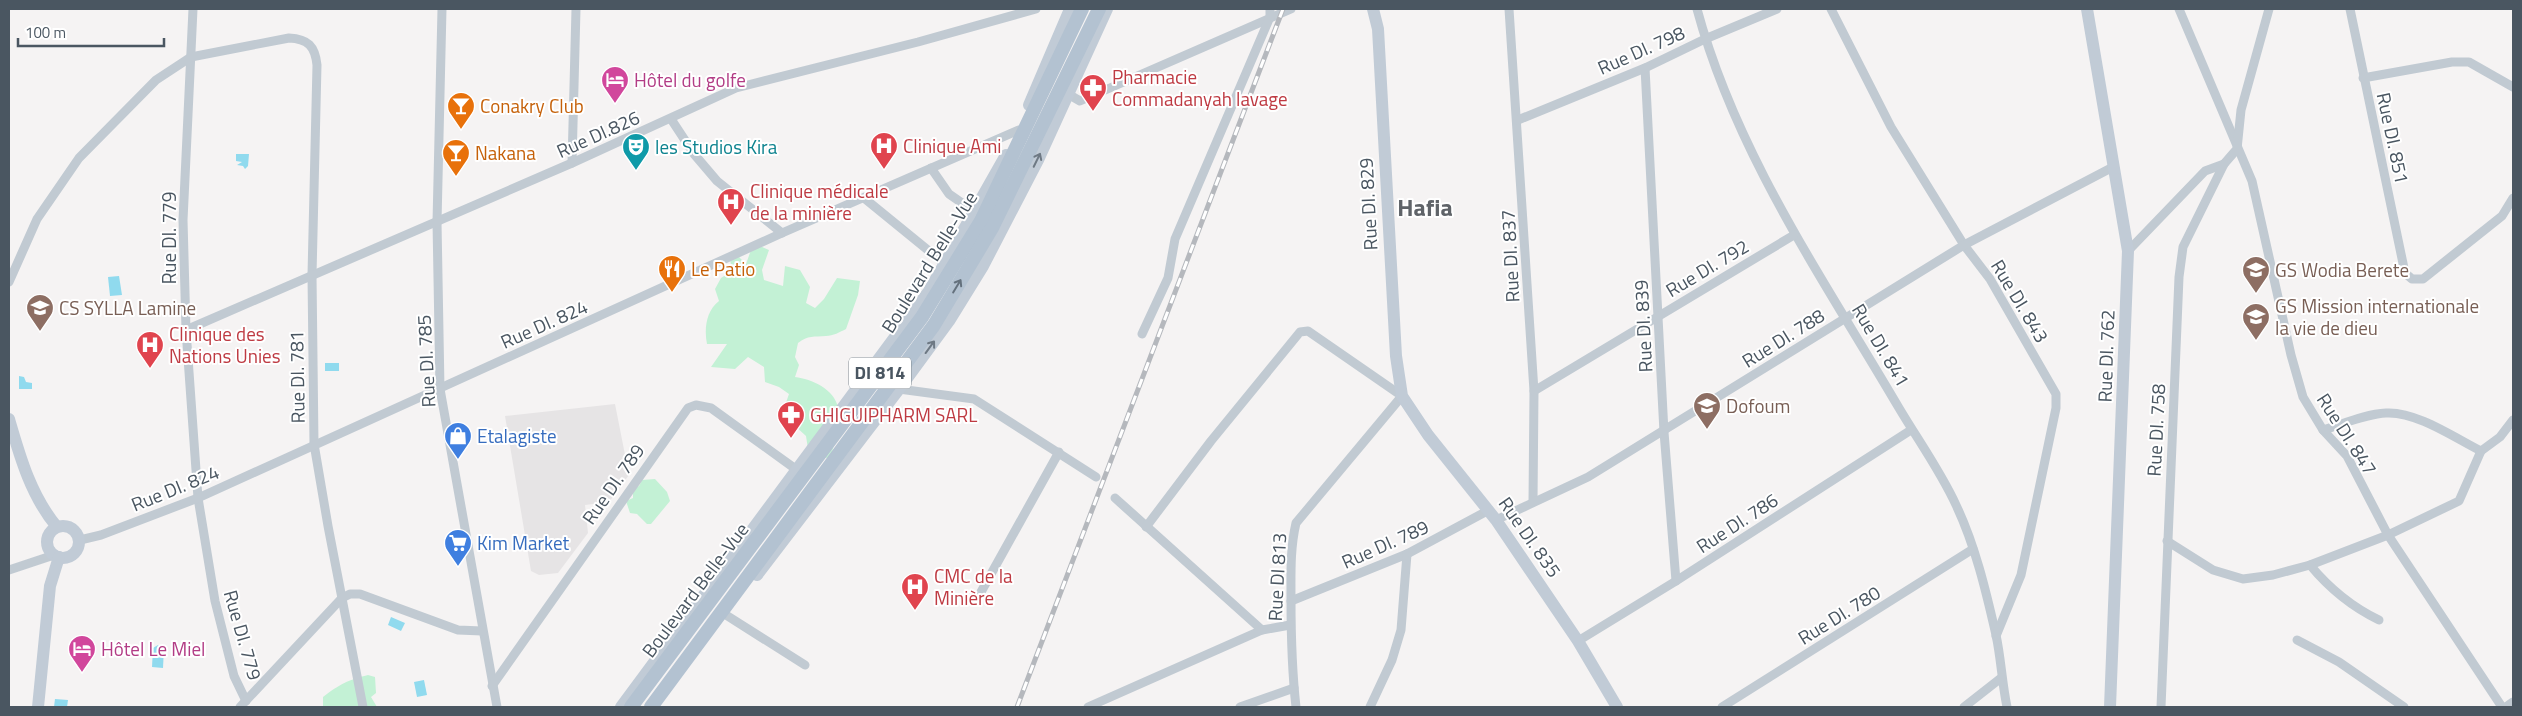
<svg xmlns="http://www.w3.org/2000/svg" width="2522" height="716" font-family="'Titillium Web',sans-serif">
<style>
.education{fill:#e6e4e5}
.green{fill:#c3f1d5}
.water{fill:#90daee}
.lines{fill:none;stroke-linecap:round;stroke-linejoin:round}
.street{stroke:#c1cad2;stroke-width:9}
.secondary{stroke:#c1cbd6;stroke-width:12}
.primary{stroke:#b3c2d1;stroke-width:14}
.rail-casing{stroke:#b5b8bd;stroke-width:5}
.rail{stroke:#fff;stroke-width:3;stroke-dasharray:9;stroke-linecap:butt}
.oneway{stroke:#6e7984}
.oneway2{stroke:#64717d}
.labels{text-anchor:middle;stroke-width:4;stroke-linejoin:round;paint-order:stroke}
.shield{fill:#fff;stroke:#808990;stroke-width:1}
.shield-label{font-size:18px;font-weight:bold;fill:#4a5661}
.street-label{font-size:19px;fill:#4a5661;stroke:#fff}
.health-label{font-size:19px;fill:#be3a42;stroke:#fff;text-anchor:start}
.hotel-label{font-size:19px;fill:#b23c85;stroke:#fff;text-anchor:start}
.food-label{font-size:19px;fill:#c56008;stroke:#fff;text-anchor:start}
.culture-label{font-size:19px;fill:#0d838f;stroke:#fff;text-anchor:start}
.education-label{font-size:19px;fill:#785e54;stroke:#fff;text-anchor:start}
.shop-label{font-size:19px;fill:#366cbe;stroke:#fff;text-anchor:start}
.district-label{font-size:24px;font-weight:bold;fill:#5f6368;stroke:#fff}
</style>
<rect width="100%" height="100%" fill="#f5f3f3"/>
<polygon class="education" points="615,404 629,475 609,502 585,505 588,533 558,573 539,575 531,571 505,416"/>
<g class="green">
<path d="M 760,246 L 769,250 L 762,270 L 764,280 L 783,286 L 785,266 L 800,270 L 810,287 L 806,303 L 815,308 L 824,299 L 837,278 L 860,281 L 858,295 L 846,329 C 840,332 833,336 826,336 C 814,337 808,335 798,343 L 795,357 L 799,365 L 795,377 C 812,379 834,389 838,407 C 839,413 837,421 836,427 C 835,439 835,447 829,458 L 813,457 L 808,449 L 806,436 L 782,414 L 789,394 L 779,387 L 765,382 L 764,367 L 748,357 L 735,369 L 711,367 L 727,344 L 707,344 C 704,329 706,311 719,301 L 715,289 L 721,278 L 732,271 L 730,259 L 739,257 L 746,264 L 751,250 Z"/>
<polygon points="655,479 667,492 670,501 651,524 647,524 637,514 630,513 626,501 633,498 633,489 639,486 642,480"/>
<path d="M 368,675 L 375,677 L 376,693 L 371,697 L 377,707 L 323,707 L 323,697 C 340,684 348,680 368,675 Z"/>
</g>
<g class="water">
<polygon points="236,154 249,154 248,166 245,169 243,166 237,165 242,162 236,161"/>
<polygon points="119,276 122,295 110,296 108,277"/>
<rect x="325" y="363" width="14" height="8"/>
<polygon points="19,376 24,377 26,382 32,383 32,389 19,389"/>
<polygon points="391,617 405,623 401,631 388,625"/>
<polygon points="158,645 164,648 163,668 152,667 153,648"/>
<polygon points="424,680 427,695 417,697 414,682"/>
<polygon points="55,699 68,700 67,707 54,707"/>
</g>
<g class="lines">
<g class="street">
<polyline points="193,9 183,220 186,330 198,498 215,601 234,676 246,701"/>
<polyline points="442,9 437,222 440,389 497,707"/>
<polyline points="1509,9 1534,391 1533,502"/>
<path d="M 1697,9 C 1736,154 1824,280 1899,408 C 1918,440 1941,472 1956,505 C 1975,545 1986,591 1996,635 C 2001,658 2002,683 2007,707"/>
<polyline points="1831,9 1891,127 1964,245 1990,279 2056,394 2056,408 2021,575 1996,636"/>
<polyline points="2179,9 2252,181 2291,355 2303,397 2323,430 2347,456 2388,535 2502,707"/>
<polyline points="2350,9 2405,273 2412,279 2423,279 2502,216 2513,198"/>
<polyline points="1645,68 1664,432 1676,581"/>
<polyline points="2363,78 2452,62 2469,62 2513,87"/>
<polyline points="1068,94 1080,101 1291,9"/>
<polyline points="671,119 694,154 717,181 782,233"/>
<polyline points="1518,120 1645,68 1705,39 1777,9"/>
<polyline points="572,163 576,9"/>
<polyline points="931,168 949,194 975,212"/>
<polyline points="864,198 945,264"/>
<polyline points="2128,251 2205,171 2224,164"/>
<path d="M 9,282 L 37,219 L 79,158 L 156,80 L 191,57 L 289,38 C 308,39 315,46 317,65 L 312,275 L 314,444 L 328,526 L 363,707"/>
<polyline points="186,330 572,163 736,88 918,42 1036,9"/>
<polyline points="1142,334 1168,278 1175,239 1270,17 1270,9"/>
<polyline points="899,389 974,399 1096,477"/>
<polyline points="1534,391 1794,235"/>
<path d="M 2323,430 C 2343,424 2365,414 2386,413 C 2416,411 2455,438 2481,451"/>
<polyline points="1115,498 1262,630"/>
<polyline points="1496,520 1588,477 1964,245 2113,167"/>
<path d="M 1146,527 L 1211,441 L 1300,332 L 1308,331 L 1402,396 L 1296,523 C 1290,549 1291,573 1291,600 C 1291,636 1292,671 1296,707"/>
<polyline points="80,540 101,535 198,498 782,233 1019,130"/>
<polyline points="2167,541 2213,570 2243,579 2273,575 2310,565 2388,535 2459,501 2481,451 2500,437 2513,420"/>
<path d="M 2310,565 C 2329,588 2352,607 2379,620"/>
<polyline points="9,570 54,555"/>
<polyline points="981,592 1059,452"/>
<polyline points="1291,601 1407,554 1489,510"/>
<polyline points="726,615 805,665"/>
<polyline points="2297,640 2339,662 2404,707"/>
<polyline points="1578,641 1676,581 1911,430"/>
<polyline points="492,686 688,408 696,405 711,408 797,470"/>
<polyline points="240,707 342,598 350,594 360,594 458,630 482,631"/>
<polyline points="1088,707 1262,630 1290,625"/>
<polyline points="1240,707 1294,688"/>
<polyline points="1370,707 1392,660 1401,630 1407,554"/>
<polyline points="1722,707 1973,549"/>
<polyline points="1964,707 2001,678"/>
<polyline points="2161,707 2179,277 2183,247 2224,164 2237,149 2241,110 2269,9"/>
<polyline points="2506,707 2513,702"/>
</g>
<g class="secondary">
<polyline points="1373,9 1378,29 1396,356 1402,396 1428,435 1496,520 1578,641 1617,707"/>
<polyline points="2087,9 2128,251 2110,707"/>
<polyline points="1029,105 1070,9"/>
<path d="M 9,419 C 20,457 31,496 57,527"/>
<circle cx="63" cy="542" r="16"/>
<polyline points="757,575 899,389 949,321 983,266 1038,160 1107,9"/>
<polyline points="38,707 50,586 59,557"/>
<polyline points="621,707 929,291 1006,155"/>
</g>
<g class="primary">
<polyline points="631,707 922,317 981,221 1082,9"/>
<polyline points="651,707 934,325 992,228 1099,9"/>
</g>
<defs>
<polyline id="rail" points="1017,707 1283,9"/>
</defs>
<use href="#rail" class="rail-casing"/>
<use href="#rail" class="rail"/>
</g>
<defs><path id="oneway-shaft" d="M-6 0H5M1.5-3L5.5 0L1.5 3" fill="none" stroke-width="1.6" stroke-linecap="round" stroke-linejoin="round" transform="scale(1.25)"/></defs>
<g class="oneway">
<use href="#oneway-shaft" transform="translate(1037 160) rotate(-64)"/>
<use href="#oneway-shaft" transform="translate(930 347) rotate(-54)"/>
</g>
<use class="oneway2" href="#oneway-shaft" transform="translate(957 286) rotate(-59)"/>
<defs>
<symbol id="hotel-pin" viewBox="-11 -11 22 30"><path d="M0 17L-7.5 6A9.5 9.5 0 1 1 7.5 6Z" fill="#d1479c" stroke="#fff"/><path d="M-6-4.5h1.5V1H6V5H4.5V3h-9V5H-6ZM-4 0a1.8 1.8 0 1 1 3.6 0ZM.5 0V-2.5h3Q6-2.5 6 0Z" fill="#fff"/></symbol>
<symbol id="pharmacy-pin" viewBox="-11 -11 22 30"><path d="M0 17L-7.5 6A9.5 9.5 0 1 1 7.5 6Z" fill="#e0444e" stroke="#fff"/><path d="M-2-6h4v4h4v4h-4v4h-4v-4h-4v-4h4Z" fill="#fff"/></symbol>
<symbol id="bar-pin" viewBox="-11 -11 22 30"><path d="M0 17L-7.5 6A9.5 9.5 0 1 1 7.5 6Z" fill="#e8710a" stroke="#fff"/><path d="M-6-5H6L.8 .8V4.5H3.5V6h-7V4.5H-.8V.8Z" fill="#fff"/></symbol>
<symbol id="hospital-pin" viewBox="-11 -11 22 30"><path d="M0 17L-7.5 6A9.5 9.5 0 1 1 7.5 6Z" fill="#e0444e" stroke="#fff"/><path d="M-5-5h3v3.5h4V-5h3V5h-3V1.5h-4V5h-3Z" fill="#fff"/></symbol>
<symbol id="theatre-pin" viewBox="-11 -11 22 30"><path d="M0 17L-7.5 6A9.5 9.5 0 1 1 7.5 6Z" fill="#0f9aa8" stroke="#fff"/><path d="M-5-5.5Q0-4 5-5.5V0Q5 5 0 6Q-5 5-5 0ZM-3.3-2.5H-1v1.5H-3.3ZM1-2.5H3.3v1.5H1ZM-2.8 1Q0 5.5 2.8 1Z" fill="#fff"/></symbol>
<symbol id="restaurant-pin" viewBox="-11 -11 22 30"><path d="M0 17L-7.5 6A9.5 9.5 0 1 1 7.5 6Z" fill="#e8710a" stroke="#fff"/><path d="M-5-6h1v4h1v-4h1v4h1v-4h1v5L-1.5 .5V6h-2V.5L-5-1ZM5-6V6H3V1.5H1.5Q1.5-4 5-6Z" fill="#fff"/></symbol>
<symbol id="school-pin" viewBox="-11 -11 22 30"><path d="M0 17L-7.5 6A9.5 9.5 0 1 1 7.5 6Z" fill="#8d6e63" stroke="#fff"/><path d="M0-5L7-2L0 1L-7-2ZM-4 1L0 2.5L4 1V4Q0 6-4 4Z" fill="#fff"/></symbol>
<symbol id="shop-pin" viewBox="-11 -11 22 30"><path d="M0 17L-7.5 6A9.5 9.5 0 1 1 7.5 6Z" fill="#3f7fe0" stroke="#fff"/><path d="M-5-2.5h2.3a2.7 3.5 0 0 1 5.4 0H5L5.5 6h-11ZM-1.5-2.5h3a1.5 2.3 0 0 0-3 0Z" fill="#fff"/></symbol>
<symbol id="supermarket-pin" viewBox="-11 -11 22 30"><path d="M0 17L-7.5 6A9.5 9.5 0 1 1 7.5 6Z" fill="#3f7fe0" stroke="#fff"/><path d="M-6-5.5h2.5l.6 2H6L4.5 2H-2.5L-4.4-4H-6ZM-1.5 3.2a1.3 1.3 0 1 0 .1 0ZM3 3.2a1.3 1.3 0 1 0 .1 0Z" fill="#fff"/></symbol>
</defs>
<g fill-rule="evenodd">
<use href="#hotel-pin" x="599" y="64" width="32" height="43"/>
<use href="#pharmacy-pin" x="1077" y="72" width="32" height="43"/>
<use href="#bar-pin" x="445" y="90" width="32" height="43"/>
<use href="#hospital-pin" x="868" y="130" width="32" height="43"/>
<use href="#theatre-pin" x="620" y="131" width="32" height="43"/>
<use href="#bar-pin" x="440" y="137" width="32" height="43"/>
<use href="#hospital-pin" x="715" y="186" width="32" height="43"/>
<use href="#restaurant-pin" x="656" y="253" width="32" height="43"/>
<use href="#school-pin" x="2240" y="254" width="32" height="43"/>
<use href="#school-pin" x="24" y="292" width="32" height="43"/>
<use href="#school-pin" x="2240" y="301" width="32" height="43"/>
<use href="#hospital-pin" x="134" y="329" width="32" height="43"/>
<use href="#school-pin" x="1691" y="390" width="32" height="43"/>
<use href="#pharmacy-pin" x="775" y="399" width="32" height="43"/>
<use href="#shop-pin" x="442" y="420" width="32" height="43"/>
<use href="#supermarket-pin" x="442" y="527" width="32" height="43"/>
<use href="#hospital-pin" x="899" y="571" width="32" height="43"/>
<use href="#hotel-pin" x="66" y="633" width="32" height="43"/>
</g>
<g class="labels">
<rect class="shield" x="849" y="357.5" width="62" height="31" rx="4"/>
<g class="shield-label">
<text x="880" y="379">DI 814</text>
</g>
<g class="street-label">
<text transform="translate(1641 50) rotate(-24)" y="7">Rue DI. 798</text>
<text transform="translate(598 134) rotate(-24)" y="7">Rue DI.826</text>
<text transform="translate(2393 138) rotate(78)" y="7">Rue DI. 851</text>
<text transform="translate(1368 204) rotate(-93)" y="7">Rue DI. 829</text>
<text transform="translate(169 238) rotate(-90)" y="7">Rue DI. 779</text>
<text transform="translate(1510 256) rotate(-93)" y="7">Rue DI. 837</text>
<text transform="translate(929 262) rotate(-58)" y="7">Boulevard Belle-Vue</text>
<text transform="translate(1707 268) rotate(-31)" y="7">Rue DI. 792</text>
<text transform="translate(2020 301) rotate(59)" y="7">Rue DI. 843</text>
<text transform="translate(544 324) rotate(-24)" y="7">Rue DI. 824</text>
<text transform="translate(1643 326) rotate(-93)" y="7">Rue DI. 839</text>
<text transform="translate(1783 338) rotate(-32)" y="7">Rue DI. 788</text>
<text transform="translate(1881 345) rotate(59)" y="7">Rue DI. 841</text>
<text transform="translate(2106 356) rotate(-88)" y="7">Rue DI. 762</text>
<text transform="translate(426 361) rotate(-93)" y="7">Rue DI. 785</text>
<text transform="translate(297 377) rotate(-91)" y="7">Rue DI. 781</text>
<text transform="translate(2156 430) rotate(-87)" y="7">Rue DI. 758</text>
<text transform="translate(2347 434) rotate(57)" y="7">Rue DI. 847</text>
<text transform="translate(613 484) rotate(-55)" y="7">Rue DI. 789</text>
<text transform="translate(175 488) rotate(-22)" y="7">Rue DI. 824</text>
<text transform="translate(1737 523) rotate(-33)" y="7">Rue DI. 786</text>
<text transform="translate(1530 537) rotate(55)" y="7">Rue DI. 835</text>
<text transform="translate(1385 544) rotate(-24)" y="7">Rue DI. 789</text>
<text transform="translate(1277 577) rotate(-87)" y="7">Rue DI 813</text>
<text transform="translate(695 590) rotate(-53)" y="7">Boulevard Belle-Vue</text>
<text transform="translate(1839 615) rotate(-32)" y="7">Rue DI. 780</text>
<text transform="translate(243 635) rotate(74)" y="7">Rue DI. 779</text>
</g>
<g class="health-label">
<text x="1112" y="84">Pharmacie<tspan x="1112" dy="22">Commadanyah lavage</tspan></text>
<text x="903" y="153">Clinique Ami</text>
<text x="750" y="198">Clinique médicale<tspan x="750" dy="22">de la minière</tspan></text>
<text x="169" y="341">Clinique des<tspan x="169" dy="22">Nations Unies</tspan></text>
<text x="810" y="422">GHIGUIPHARM SARL</text>
<text x="934" y="583">CMC de la<tspan x="934" dy="22">Minière</tspan></text>
</g>
<g class="hotel-label">
<text x="634" y="87">Hôtel du golfe</text>
<text x="101" y="656">Hôtel Le Miel</text>
</g>
<g class="food-label">
<text x="480" y="113">Conakry Club</text>
<text x="475" y="160">Nakana</text>
<text x="691" y="276">Le Patio</text>
</g>
<g class="culture-label">
<text x="655" y="154">les Studios Kira</text>
</g>
<g class="education-label">
<text x="2275" y="277">GS Wodia Berete</text>
<text x="2275" y="313">GS Mission internationale<tspan x="2275" dy="22">la vie de dieu</tspan></text>
<text x="59" y="315">CS SYLLA Lamine</text>
<text x="1726" y="413">Dofoum</text>
</g>
<g class="shop-label">
<text x="477" y="443">Etalagiste</text>
<text x="477" y="550">Kim Market</text>
</g>
<g class="district-label">
<text x="1425" y="216">Hafia</text>
</g>
</g>
<rect width="2522" height="716" fill="none" stroke="#4a5661" stroke-width="20"/>
<path d="M18 38v8h146v-8" fill="none" stroke="#4a5661" stroke-width="2.5"/>
<text x="25" y="38" font-size="15" fill="#4a5661" stroke="#ffffff" stroke-width="4" paint-order="stroke">100 m</text>
</svg>
